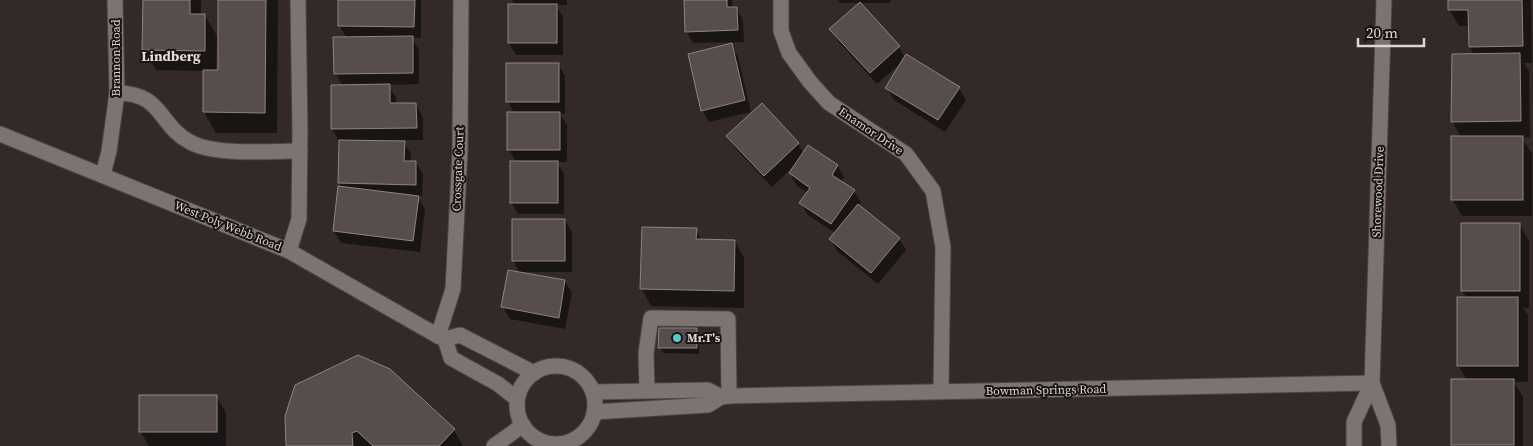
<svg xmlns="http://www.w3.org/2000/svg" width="1533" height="446" font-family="'Source Serif 4',serif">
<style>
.shadow{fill:#0007}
.building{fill:#574d4c;stroke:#8f8482}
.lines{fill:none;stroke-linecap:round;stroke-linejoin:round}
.minor-casing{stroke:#4c4544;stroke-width:17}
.minor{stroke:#7d7371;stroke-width:15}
.poi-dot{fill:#52cdce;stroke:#171312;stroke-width:2}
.labels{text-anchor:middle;stroke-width:4;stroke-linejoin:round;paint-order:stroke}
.street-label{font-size:12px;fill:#dcd6d5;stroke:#171312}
.poi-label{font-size:12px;font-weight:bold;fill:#dcd6d5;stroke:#171312;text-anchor:start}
.neighbourhood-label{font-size:14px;font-weight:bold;fill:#e8dcda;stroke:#171312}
</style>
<rect width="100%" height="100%" fill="#322928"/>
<g class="shadow">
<polygon points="144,0 201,0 201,15 205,15 217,36 216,72 219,72 220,0 278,0 277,133 216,133 204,112 204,71 156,70 144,50"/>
<polygon points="339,0 420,0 421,2 421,38 412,38 419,50 419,84 388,85 396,98 396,105 416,105 423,117 423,140 393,140 393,142 404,142 411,154 410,162 416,162 423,174 422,196 417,196 425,209 420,252 341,243 334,231 342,188 339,182 339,141 332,129 343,86 335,73 347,38 339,25"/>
<polygon points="512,0 567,0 567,5 556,5 563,17 563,55 516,55 509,43 515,5"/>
<polygon points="686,0 732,0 733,8 736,8 743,20 744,42 693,43 686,31"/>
<polygon points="838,0 890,0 890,3 840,3"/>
<polygon points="1449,0 1530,0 1531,2 1532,63 1524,63 1529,71 1530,137 1522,138 1532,154 1532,216 1462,216 1452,199 1461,137 1452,121 1474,55 1470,47 1470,26 1459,26 1449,9"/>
<polygon points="831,29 899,47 905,58 959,88 966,100 945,132 894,100 887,88 902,62 877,84 838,41"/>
<polygon points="731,45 738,57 751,112 709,122 702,110"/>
<polygon points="558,64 565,76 565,114 560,114 567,125 567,162 557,162 564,174 564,214 518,214 511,202 516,162 509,150 514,113 508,102"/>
<polygon points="762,105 798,144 804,154 837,165 844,177 841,182 854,191 861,203 859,206 899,238 906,250 878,284 837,251 830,239 835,233 808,215 801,203 808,193 797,186 790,174 793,167 772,187 735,148 728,136"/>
<polygon points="565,220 572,232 572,272 521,272 521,274 565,281 572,293 565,329 510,319 503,307 520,274 513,260"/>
<polygon points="1519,224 1529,241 1529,308 1523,308 1528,315 1528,382 1514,382 1523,397 1523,446 1453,446 1467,380 1458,365 1467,298 1462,291"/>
<polygon points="696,230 702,241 735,241 744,258 744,308 651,306 642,289"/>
<polygon points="696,329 699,335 699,354 663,353 660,347"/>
<polygon points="216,396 226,413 226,446 149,446 140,431"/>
<polygon points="286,417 454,430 463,446 287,446"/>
</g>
<g class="building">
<polygon points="143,0 190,0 190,14 205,14 205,51 142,50"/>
<polygon points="218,0 266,0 265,113 203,112 203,70 218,70"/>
<polygon points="338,0 415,0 414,27 338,26"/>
<polygon points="684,0 727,0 727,7 737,7 738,30 685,32"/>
<polygon points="1448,0 1522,0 1523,46 1469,47 1468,10 1448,10"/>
<polygon points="860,2 900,46 870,73 829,29"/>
<rect x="508" y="4" width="49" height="39"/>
<polygon points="413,36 413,73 334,74 333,37"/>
<polygon points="732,43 745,100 701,111 688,54"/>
<polygon points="1520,53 1521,121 1451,122 1452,54"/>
<polygon points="906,54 960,87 938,120 885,88"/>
<rect x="506" y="63" width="53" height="39"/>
<polygon points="390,84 390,103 416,103 417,128 331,129 331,85"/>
<polygon points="762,103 799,143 764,176 726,136"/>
<rect x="507" y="112" width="53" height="38"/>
<rect x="1451" y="136" width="72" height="64"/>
<polygon points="339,140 405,141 404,161 416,161 416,185 338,183"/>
<polygon points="808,145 838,165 832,175 855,190 831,224 799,203 810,188 789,173"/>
<rect x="510" y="161" width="48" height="42"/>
<polygon points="338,186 419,196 413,241 333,231"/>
<polygon points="858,204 900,238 871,273 829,239"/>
<rect x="512" y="219" width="53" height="42"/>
<rect x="1461" y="223" width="59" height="68"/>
<polygon points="642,227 697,228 696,239 735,240 734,291 640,289"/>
<polygon points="508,270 565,280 559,318 501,307"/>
<rect x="1457" y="297" width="61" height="69"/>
<polygon points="659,328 697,328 697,348 658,348"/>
<polygon points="358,355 390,369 455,429 439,446 373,446 357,431 352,433 353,446 286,446 285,416 295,385"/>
<rect x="1451" y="379" width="63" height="66"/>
<rect x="139" y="395" width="78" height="37"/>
</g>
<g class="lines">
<defs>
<g id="minor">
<polyline points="781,0 781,31 789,53 810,82 829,103 906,154 933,191 943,247 941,391"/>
<polyline points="1384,0 1372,383 1388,425 1389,446"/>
<path d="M 117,93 C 163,93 158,125 190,142 C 215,156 270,151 300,151"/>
<polyline points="0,134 289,251 438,336 445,339 460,335 534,373"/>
<polyline points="103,175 109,151 117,93 115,0"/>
<polyline points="289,251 299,219 300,131 298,0"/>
<polyline points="438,336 453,289 460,151 461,0"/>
<polyline points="445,339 451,358 498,384 517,399"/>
<circle cx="556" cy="405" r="39"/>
<polyline points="647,390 646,353 651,318 728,319 729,396"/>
<polyline points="593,392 708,390 721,397"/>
<polyline points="594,412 708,405 721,397 729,396 1372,383"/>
<polyline points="494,446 523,425"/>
<polyline points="1354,446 1354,422 1372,383"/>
</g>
</defs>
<use href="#minor" class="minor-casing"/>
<use href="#minor" class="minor"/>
</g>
<circle class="poi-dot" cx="677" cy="338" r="5"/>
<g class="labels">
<g class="street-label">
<text transform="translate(116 58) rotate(-90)" y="4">Brannon Road</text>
<text transform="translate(871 131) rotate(34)" y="4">Enamor Drive</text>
<text transform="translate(458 169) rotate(-88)" y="4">Crossgate Court</text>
<text transform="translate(1378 192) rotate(-88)" y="4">Shorewood Drive</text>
<text transform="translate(228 226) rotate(22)" y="4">West Poly Webb Road</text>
<text transform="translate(1046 390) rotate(-1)" y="4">Bowman Springs Road</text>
</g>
<g class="poi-label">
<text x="687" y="342">Mr.T's</text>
</g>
<g class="neighbourhood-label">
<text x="171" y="61">Lindberg</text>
</g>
</g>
<path d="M1358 38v8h66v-8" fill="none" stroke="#dcd6d5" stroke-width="2.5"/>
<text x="1366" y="38" font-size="15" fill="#dcd6d5" stroke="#171312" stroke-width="4" paint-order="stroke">20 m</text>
</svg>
